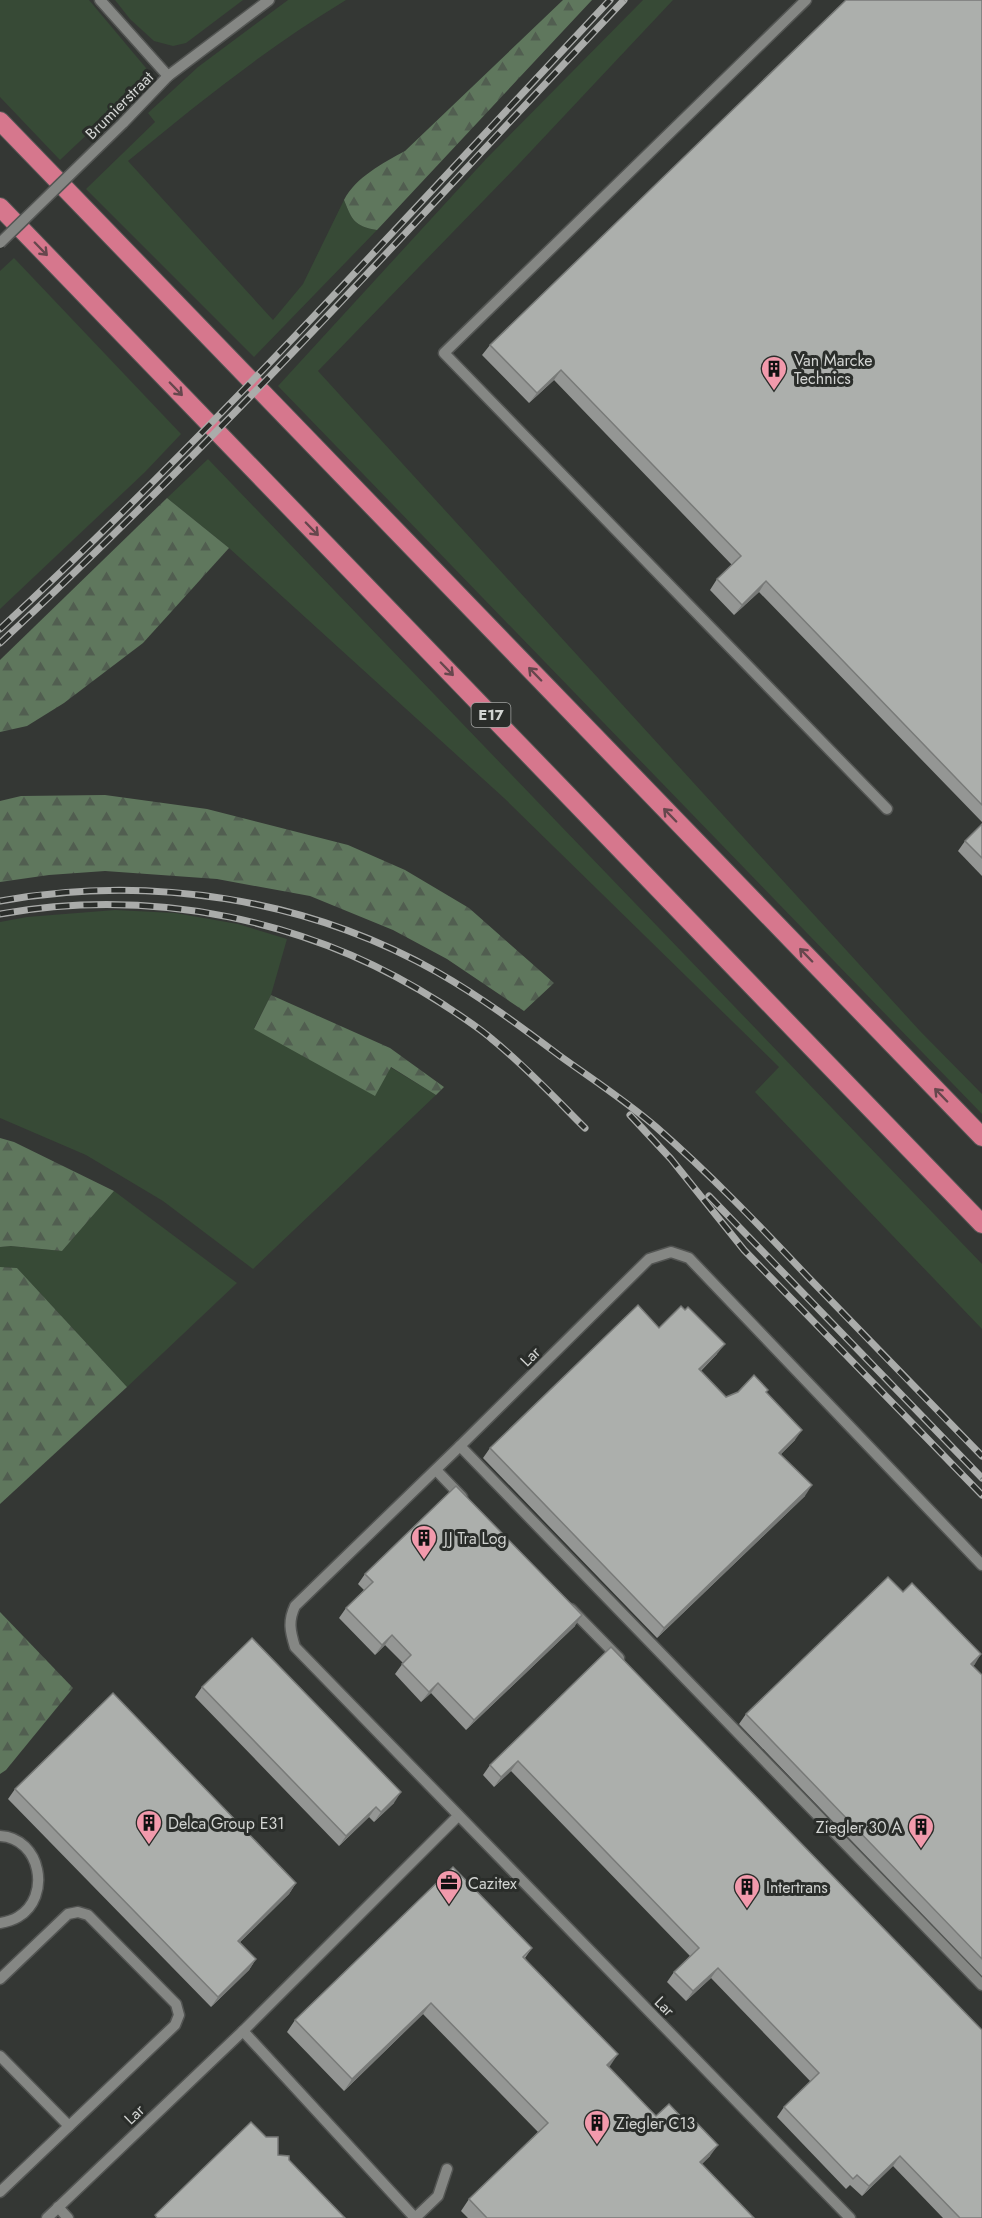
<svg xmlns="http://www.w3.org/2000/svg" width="982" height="2218" font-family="Jost,sans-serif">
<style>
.green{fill:#374a36}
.forest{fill:url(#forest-firs)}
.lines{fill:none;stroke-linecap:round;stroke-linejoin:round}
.minor-casing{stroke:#535553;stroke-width:13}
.highway-casing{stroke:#535553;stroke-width:20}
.minor{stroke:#858784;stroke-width:10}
.highway{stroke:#d6778d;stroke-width:18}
.rail-casing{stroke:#aaacaa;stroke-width:7}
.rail{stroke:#2a2d2a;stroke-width:4.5;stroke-dasharray:14;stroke-linecap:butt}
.minor-bridge-casing{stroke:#535553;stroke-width:13;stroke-linecap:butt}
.minor-bridge{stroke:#858784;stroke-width:10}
.wall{fill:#949694}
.shaded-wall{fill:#787a78}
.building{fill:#acafac;stroke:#787a78;stroke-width:1.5}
.oneway{stroke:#66474d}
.labels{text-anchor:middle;stroke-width:6;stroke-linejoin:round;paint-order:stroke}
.shield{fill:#2a2d2a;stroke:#a0a2a0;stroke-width:1.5}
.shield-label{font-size:15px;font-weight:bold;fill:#d2d4d2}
.street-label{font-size:16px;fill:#d2d4d2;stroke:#2a2d2a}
.poi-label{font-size:16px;fill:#d2d4d2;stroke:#2a2d2a;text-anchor:start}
</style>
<defs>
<pattern id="forest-firs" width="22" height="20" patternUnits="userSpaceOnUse" patternTransform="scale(1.5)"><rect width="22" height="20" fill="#5f775d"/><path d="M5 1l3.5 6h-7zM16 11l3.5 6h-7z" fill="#515e50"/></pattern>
</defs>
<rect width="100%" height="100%" fill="#343734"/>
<g class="green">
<polygon points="0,0 89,0 151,74 60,160 0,97"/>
<polygon points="115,0 243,0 186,43 173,46 154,41 130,19"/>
<path d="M 288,0 L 346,0 C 268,47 197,104 128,161 L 273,320 L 303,284 L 344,200 C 352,220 354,226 377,230 L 254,357 L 86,189 L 155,122 L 148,113 L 198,67 Z"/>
<polygon points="643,0 673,0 517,166 318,371 920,1031 982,1094 982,1114 278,386 486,159"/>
<polygon points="14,258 181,434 145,472 0,609 0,271"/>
<polygon points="208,459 982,1264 982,1329 755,1092 779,1067 504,798 229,548 167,498"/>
<polygon points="115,910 175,913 238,924 287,939 271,995 254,1028 375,1095 390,1067 436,1095 253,1269 163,1201 86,1155 0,1118 0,922 27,917"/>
<polygon points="114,1191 237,1283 127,1387 17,1268 0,1267 0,1247 11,1246 62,1251"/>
</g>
<g class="forest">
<path d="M 563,0 L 592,0 L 377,230 C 354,226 352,220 344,200 C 356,177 383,163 405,151 Z"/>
<polygon points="167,498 229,548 143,643 64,703 27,726 0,732 0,660"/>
<polygon points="105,795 207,809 348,845 405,870 469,908 554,983 524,1011 447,959 393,930 310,896 217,879 105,871 49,875 0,882 0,801 21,796"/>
<polygon points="271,995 390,1048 444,1087 436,1095 391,1067 375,1096 254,1029"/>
<polygon points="0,1138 14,1142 114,1191 62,1251 11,1246 0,1247"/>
<polygon points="0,1267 17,1268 127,1387 0,1504"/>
<polygon points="0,1612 73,1688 6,1770 0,1774"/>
</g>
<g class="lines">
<defs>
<g id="minor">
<polyline points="100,0 168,76"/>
<polyline points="806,0 444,353 887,809"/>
<polyline points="123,123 168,76 269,0"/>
<polyline points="460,1446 982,1985"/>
<polyline points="436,1470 462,1497"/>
<polyline points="571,1609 619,1658"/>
<path d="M 0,1836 C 41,1838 52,1897 18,1917 C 13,1920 6,1922 0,1923"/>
<polyline points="0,1979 68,1914 78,1912 88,1915 176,2004 179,2015 175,2025 0,2192"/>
<polyline points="243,2031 415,2218 438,2196 447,2169"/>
<polyline points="0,2056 69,2126"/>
<polyline points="58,2207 68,2218"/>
<polyline points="47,2218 243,2031 458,1816"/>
<path d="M 850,2218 L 295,1647 C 290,1631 288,1621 295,1606 L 460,1446 L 649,1259 L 671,1252 L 689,1258 L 982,1565"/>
</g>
<g id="highway">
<polyline points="0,121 982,1137"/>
<polyline points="0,207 982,1224"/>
</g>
</defs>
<use href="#minor" class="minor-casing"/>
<use href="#highway" class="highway-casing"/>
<use href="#minor" class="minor"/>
<use href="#highway" class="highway"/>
<defs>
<g id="rail">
<path d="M 0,629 C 215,431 410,212 610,0"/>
<path d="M 0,643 C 219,440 419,217 624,0"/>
<path d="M 0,901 C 148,874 306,898 437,972 C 481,997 520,1026 560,1056 C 592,1079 626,1101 656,1127 C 710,1174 759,1225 808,1277 C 866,1337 924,1397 982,1456"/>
<path d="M 0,914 C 153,887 310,919 441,1003 C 459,1015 477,1026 493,1040 C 526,1067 555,1098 585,1128"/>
<polyline points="630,1115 671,1159 744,1250 982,1495"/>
<polyline points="709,1196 982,1478"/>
</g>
</defs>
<use href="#rail" class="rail-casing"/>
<use href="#rail" class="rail"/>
<defs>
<polyline id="minor-bridge" points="0,243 123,123"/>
</defs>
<use href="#minor-bridge" class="minor-bridge-casing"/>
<use href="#minor-bridge" class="minor-bridge"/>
</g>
<g class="wall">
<polygon points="982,0 982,822 759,592 734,615 710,590 717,579 732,565 554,380 529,403 482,355 490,345"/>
<polygon points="982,824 982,876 958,851 965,841"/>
<polygon points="659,1328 717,1354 701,1371 726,1397 766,1393 795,1440 781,1454 805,1496 657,1638 483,1458 490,1448"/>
<polygon points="365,1574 575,1626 466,1730 431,1693 421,1702 395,1674 403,1663 385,1645 375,1655 339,1618 346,1608 364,1590 358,1584"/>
<polygon points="611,1647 982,2218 943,2218 893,2166 862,2196 850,2185 846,2189 777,2117 784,2107 811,2082 711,1978 686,2001 667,1982 674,1972 690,1956 511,1771 494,1787 483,1775 490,1765"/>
<polygon points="975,1664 973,1666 982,1675 982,1976 739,1724 746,1714"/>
<polygon points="202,1687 394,1803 374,1822 369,1817 339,1846 195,1697"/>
<polygon points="15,1789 296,1883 289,1894 240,1942 256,1959 249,1970 211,2007 8,1799"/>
<polygon points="532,1948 525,1958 609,2067 656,2116 710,2156 702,2164 754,2218 468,2218 461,2211 469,2199 538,2132 423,2014 344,2091 287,2032 295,2020"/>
</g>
<g class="shaded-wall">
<polygon points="561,370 554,380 529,403 537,393"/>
<polygon points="766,581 759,592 734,615 742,605"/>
<polygon points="725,1344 717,1354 692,1379 699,1369"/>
<polygon points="802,1430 795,1440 772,1463 779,1453"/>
<polygon points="812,1485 805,1496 657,1638 664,1628"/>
<polygon points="582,1615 575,1626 466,1730 474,1720"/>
<polygon points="392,1635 385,1645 375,1655 382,1645"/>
<polygon points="981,1654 975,1664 965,1674 971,1664"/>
<polygon points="438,1683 431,1693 421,1702 429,1692"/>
<polygon points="518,1761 511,1771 494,1787 501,1777"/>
<polygon points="401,1792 394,1803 374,1822 381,1812"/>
<polygon points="376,1807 369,1817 339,1846 346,1836"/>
<polygon points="296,1883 289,1894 231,1951 238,1941"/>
<polygon points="256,1959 249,1970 211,2007 218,1997"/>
<polygon points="718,1968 711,1978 686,2001 693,1991"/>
<polygon points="431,2003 423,2014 344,2091 352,2079"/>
<polygon points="618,2054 610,2066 599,2077 607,2065"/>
<polygon points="718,2145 710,2156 692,2173 700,2162"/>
<polygon points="900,2156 893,2166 862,2196 869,2186"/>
</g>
<g class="building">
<polygon points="846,0 982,0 982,805 766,581 742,605 717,579 741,556 561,370 537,393 490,345"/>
<polygon points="982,824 982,858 965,841"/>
<polygon points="638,1305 659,1328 681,1306 685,1310 688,1307 725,1344 699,1369 726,1397 738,1392 754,1375 768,1390 766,1392 802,1430 779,1453 812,1485 664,1628 490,1448"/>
<polygon points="456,1486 582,1615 474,1720 438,1683 429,1692 402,1664 411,1655 392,1635 382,1645 346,1608 373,1582 365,1574"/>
<polygon points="888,1577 903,1592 912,1583 981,1654 971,1664 982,1675 982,1959 746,1714"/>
<polygon points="252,1638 401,1792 381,1812 376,1807 346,1836 202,1687"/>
<polygon points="611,1647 982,2030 982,2218 960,2218 900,2156 869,2186 857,2175 853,2179 784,2107 819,2073 718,1968 693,1991 674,1972 699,1948 518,1761 501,1777 490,1765"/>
<polygon points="113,1693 296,1883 238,1941 256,1959 218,1997 15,1789"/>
<polygon points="453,1867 532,1948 523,1957 618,2054 607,2065 656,2116 669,2104 688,2124 693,2119 718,2145 700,2162 754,2218 487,2218 469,2199 548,2123 431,2003 352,2079 295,2020"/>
<polygon points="251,2122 266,2137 278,2137 278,2155 289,2156 289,2160 345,2218 157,2218 155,2215"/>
</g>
<defs><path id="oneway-shaft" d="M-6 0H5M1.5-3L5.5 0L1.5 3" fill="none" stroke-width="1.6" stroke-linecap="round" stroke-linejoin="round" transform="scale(1.5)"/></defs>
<g class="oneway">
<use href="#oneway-shaft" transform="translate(41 249) rotate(46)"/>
<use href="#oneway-shaft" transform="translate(176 389) rotate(46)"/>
<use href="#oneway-shaft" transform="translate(312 529) rotate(46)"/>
<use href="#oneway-shaft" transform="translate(447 669) rotate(46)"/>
<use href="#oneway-shaft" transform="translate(535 674) rotate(-134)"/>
<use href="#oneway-shaft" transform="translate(670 815) rotate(-134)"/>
<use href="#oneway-shaft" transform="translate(806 955) rotate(-134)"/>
<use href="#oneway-shaft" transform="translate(941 1095) rotate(-134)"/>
</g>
<defs>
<symbol id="building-pin" viewBox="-11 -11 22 30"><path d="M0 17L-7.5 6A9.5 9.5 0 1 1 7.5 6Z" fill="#f29aac" stroke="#2a2d2a"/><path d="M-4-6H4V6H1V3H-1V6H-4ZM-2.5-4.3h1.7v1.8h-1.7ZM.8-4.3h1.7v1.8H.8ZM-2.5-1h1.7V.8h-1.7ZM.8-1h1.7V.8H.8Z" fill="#111"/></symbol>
<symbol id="office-pin" viewBox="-11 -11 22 30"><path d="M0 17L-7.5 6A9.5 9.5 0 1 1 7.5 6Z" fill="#f29aac" stroke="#2a2d2a"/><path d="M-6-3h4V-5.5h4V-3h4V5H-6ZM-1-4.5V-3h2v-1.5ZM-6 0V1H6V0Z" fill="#111"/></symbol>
</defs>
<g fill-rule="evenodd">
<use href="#building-pin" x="759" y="354" width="30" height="40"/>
<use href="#building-pin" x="409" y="1523" width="30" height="40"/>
<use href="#building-pin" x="134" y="1808" width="30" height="40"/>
<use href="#building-pin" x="906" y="1812" width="30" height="40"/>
<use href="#office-pin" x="434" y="1868" width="30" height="40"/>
<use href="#building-pin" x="732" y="1872" width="30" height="40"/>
<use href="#building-pin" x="582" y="2108" width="30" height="40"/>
</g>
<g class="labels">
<rect class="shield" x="471.5" y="703" width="39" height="24" rx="4.5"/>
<g class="shield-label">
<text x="491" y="720">E17</text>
</g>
<g class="street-label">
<text transform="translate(119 105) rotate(-45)" y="6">Brumierstraat</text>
<text transform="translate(530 1356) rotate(-45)" y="6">Lar</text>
<text transform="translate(665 2006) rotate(45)" y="6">Lar</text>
<text transform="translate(134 2114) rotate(-44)" y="6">Lar</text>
</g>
<g class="poi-label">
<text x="794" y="366">Van Marcke<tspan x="794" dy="18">Technics</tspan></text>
<text x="444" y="1544">JJ Tra Log</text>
<text x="168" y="1829">Delca Group E31</text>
<text x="902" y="1833" text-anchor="end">Ziegler 30 A</text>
<text x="468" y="1889">Cazitex</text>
<text x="766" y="1893">Intertrans</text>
<text x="616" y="2129">Ziegler C13</text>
</g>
</g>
</svg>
